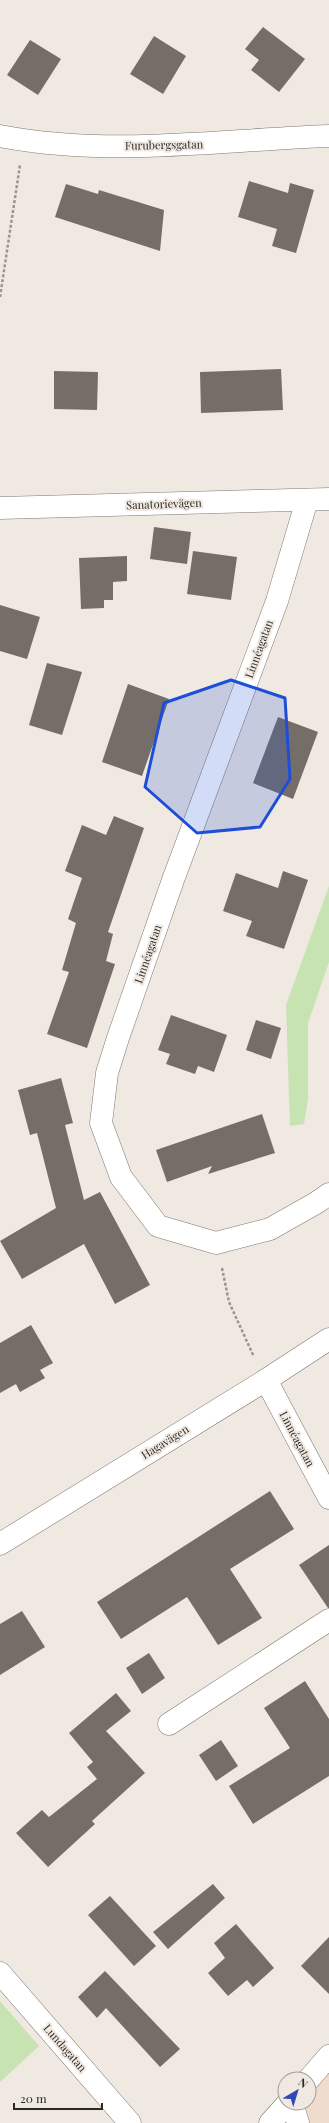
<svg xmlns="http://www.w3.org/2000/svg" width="329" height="2123" font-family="'Playfair Display',serif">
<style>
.commercial{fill:#f0dccd}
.green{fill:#c7e3b2}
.building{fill:#756e68}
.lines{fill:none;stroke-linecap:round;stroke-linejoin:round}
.minor-casing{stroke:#7f7872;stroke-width:23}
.path{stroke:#9a9590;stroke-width:2.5;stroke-dasharray:3 2;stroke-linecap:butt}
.minor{stroke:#fff;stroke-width:22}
.marked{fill:#1d4ed8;fill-opacity:0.2;stroke:#1d4ed8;stroke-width:3;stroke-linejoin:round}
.labels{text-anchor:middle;stroke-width:4;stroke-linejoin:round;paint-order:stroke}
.street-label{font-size:11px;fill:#2b2826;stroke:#f0e9e2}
</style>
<rect width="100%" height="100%" fill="#f0e9e2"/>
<polygon class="commercial" points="329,2073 329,2123 286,2123 303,2103 309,2103 309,2096"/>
<g class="green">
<polygon points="329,886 329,962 308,1023 308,1099 304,1124 290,1126 286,1005"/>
<polygon points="0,2001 39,2046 0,2082"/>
</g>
<g class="building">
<polygon points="263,27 305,59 279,92 251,70 259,60 245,49"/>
<polygon points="154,36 186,56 163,94 130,74"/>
<polygon points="30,40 61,59 38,95 7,75"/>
<polygon points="249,181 288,193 290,183 314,190 296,253 272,246 277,229 238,217"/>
<polygon points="66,184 98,194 99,190 164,210 160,251 55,217"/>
<polygon points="281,369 283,410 201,413 200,372"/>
<polygon points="54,371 98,372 97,410 54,409"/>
<polygon points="154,527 191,532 187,564 150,559"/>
<polygon points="193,551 237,557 231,600 187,594"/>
<polygon points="127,556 127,581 113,582 113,600 104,600 104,608 81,609 79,558"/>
<polygon points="0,605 40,617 27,659 0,651"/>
<polygon points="47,663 82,672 62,735 29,725"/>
<polygon points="128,684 169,699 142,776 102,762"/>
<polygon points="278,717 318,732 293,799 253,783"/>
<polygon points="114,816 144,828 108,932 113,934 106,961 115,964 87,1048 47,1034 69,972 62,970 76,923 68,919 82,878 65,871 82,825 106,835"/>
<polygon points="283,871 308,880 284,949 246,936 252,921 223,911 236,873 278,888"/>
<polygon points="171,1015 227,1035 214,1072 198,1066 195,1074 166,1064 170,1054 158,1050"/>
<polygon points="256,1020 281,1028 271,1059 246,1050"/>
<polygon points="61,1078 73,1123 65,1125 84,1200 100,1192 150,1285 115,1304 84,1244 22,1279 0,1241 56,1208 37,1133 30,1135 18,1090"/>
<polygon points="262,1114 275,1153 208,1174 212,1166 167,1182 156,1150"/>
<polygon points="31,1325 53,1363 40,1370 45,1378 20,1392 16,1384 0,1393 0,1343"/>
<polygon points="270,1491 294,1529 230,1569 262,1618 218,1645 187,1597 121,1639 97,1602"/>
<polygon points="329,1545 329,1608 328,1608 299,1565"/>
<polygon points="22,1611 45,1647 0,1675 0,1624"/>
<polygon points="149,1653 165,1678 142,1694 126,1668"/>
<polygon points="305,1681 329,1719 329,1776 253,1824 229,1786 290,1748 264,1708"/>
<polygon points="116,1693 131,1711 106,1731 145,1773 92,1821 95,1824 48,1867 16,1833 42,1810 49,1817 97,1779 87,1767 93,1762 69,1733"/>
<polygon points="221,1740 238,1766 216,1781 199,1755"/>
<polygon points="213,1884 225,1898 168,1949 153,1932"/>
<polygon points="110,1896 156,1946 134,1966 88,1915"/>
<polygon points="236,1924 274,1968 253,1987 247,1980 228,1996 208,1973 225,1958 214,1943"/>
<polygon points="329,1937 329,1994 301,1966"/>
<polygon points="105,1971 180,2049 160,2067 106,2008 97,2018 78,1997"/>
</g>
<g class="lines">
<defs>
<g id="minor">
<path d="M 0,136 C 109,157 219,140 329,136"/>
<polyline points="307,500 277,601 173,880 118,1038 107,1073 101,1123 121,1177 158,1226 216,1243 270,1229 316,1203 329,1194"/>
<polyline points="0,508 329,499"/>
<polyline points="266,1380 329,1498"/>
<polyline points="0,1544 266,1380 329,1339"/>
<polyline points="169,1724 329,1620"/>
<polyline points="0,1973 130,2123"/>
<polyline points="309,2079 329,2056"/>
<polyline points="292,2103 298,2123"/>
<polyline points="270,2123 288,2103"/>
</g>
</defs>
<use href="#minor" class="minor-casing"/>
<g class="path">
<polyline points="0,297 20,165"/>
<polyline points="222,1268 229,1302 254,1357"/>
</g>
<use href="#minor" class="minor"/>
</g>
<path class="marked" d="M 231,680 L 285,698 L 290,779 L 260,827 L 197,833 L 145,787 L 164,703 Z"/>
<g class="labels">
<g class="street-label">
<text transform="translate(164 145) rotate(-1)" y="4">Furubergsgatan</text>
<text transform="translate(164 504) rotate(-2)" y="4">Sanatorievägen</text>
<text transform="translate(259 649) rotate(-70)" y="4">Linnéagatan</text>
<text transform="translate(148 954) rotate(-71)" y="4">Linnéagatan</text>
<text transform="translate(297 1439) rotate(62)" y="4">Linnéagatan</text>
<text transform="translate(165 1442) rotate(-32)" y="4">Hagavägen</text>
<text transform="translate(65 2048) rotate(49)" y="4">Lundagatan</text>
</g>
</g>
<g transform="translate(297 2091) rotate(38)"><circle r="19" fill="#f0e9e2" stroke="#a19c97"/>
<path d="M0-3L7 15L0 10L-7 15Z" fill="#3148b9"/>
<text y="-6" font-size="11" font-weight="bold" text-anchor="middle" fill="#2b2826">N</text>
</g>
<path d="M14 2103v6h88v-6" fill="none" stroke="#2b2826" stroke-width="2"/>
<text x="20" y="2103" font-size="12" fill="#2b2826" stroke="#f0e9e2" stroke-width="3" paint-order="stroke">20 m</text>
</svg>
